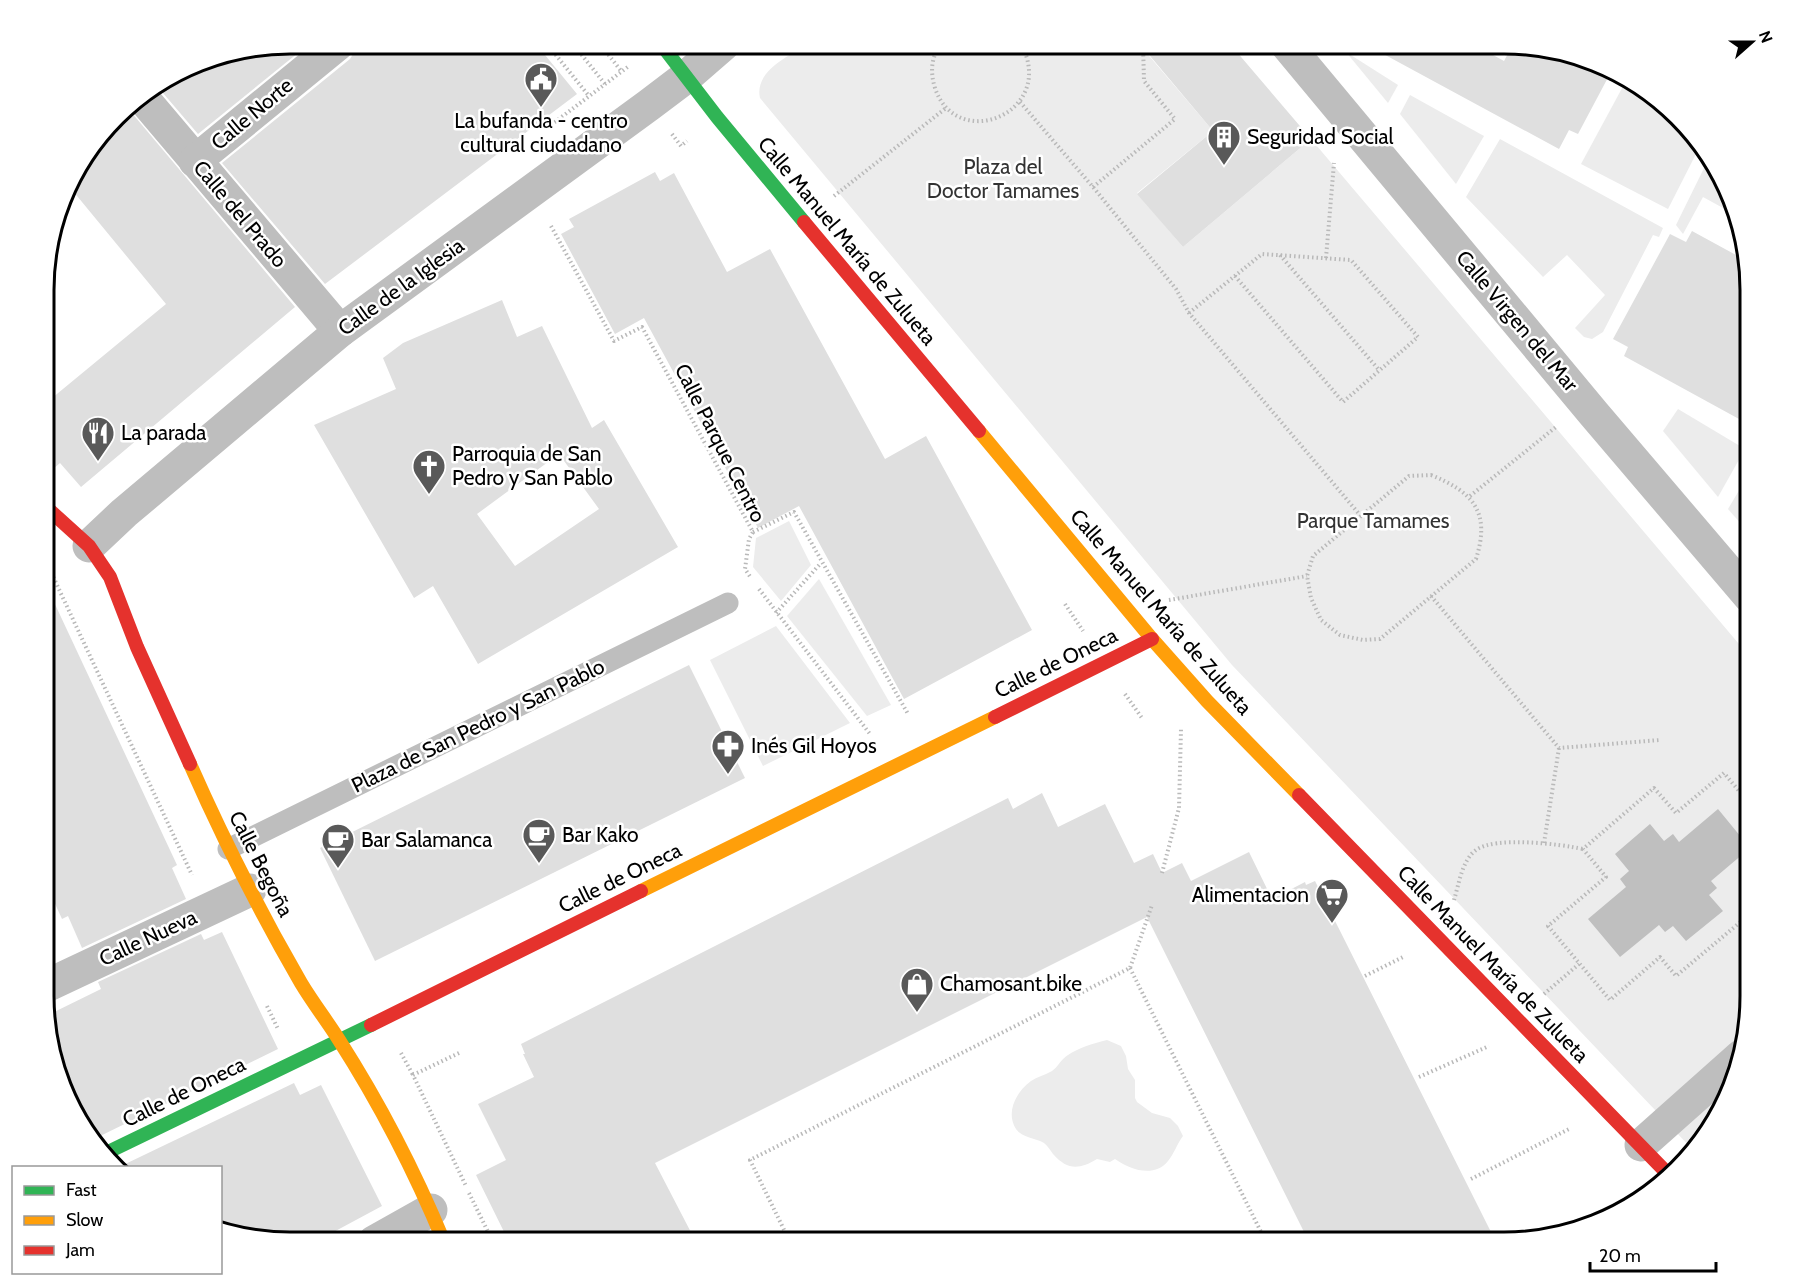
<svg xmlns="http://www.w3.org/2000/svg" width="1794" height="1286" font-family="Cabin,sans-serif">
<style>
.green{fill:#ececec}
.water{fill:#bfbfbf}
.building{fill:#dfdfdf;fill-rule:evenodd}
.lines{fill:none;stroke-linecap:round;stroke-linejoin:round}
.path{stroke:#b9b9b9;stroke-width:4;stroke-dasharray:1.5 3;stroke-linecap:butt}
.lane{stroke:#bebebe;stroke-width:21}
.street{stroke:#bebebe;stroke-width:33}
.fast{stroke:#30b455;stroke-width:14}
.slow{stroke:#ff9f0a;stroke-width:14}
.jam{stroke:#e5322d;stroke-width:14}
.labels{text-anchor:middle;stroke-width:5;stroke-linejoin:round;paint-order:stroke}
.street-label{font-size:21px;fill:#000;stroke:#fff}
.poi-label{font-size:21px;fill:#000;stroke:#fff;text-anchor:start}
.park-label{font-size:21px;fill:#333;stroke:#fff}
.rim{fill:none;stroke:#000;stroke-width:3}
</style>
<rect width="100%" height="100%" fill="#fff"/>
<g class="green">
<path d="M 808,44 L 1139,44 L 1213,131 L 1137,193 L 1183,247 L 1311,139 L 1750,657 L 1750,1012 L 1737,1076 L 1699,1146 L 1694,1151 L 1232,665 L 760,98 C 754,71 789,56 808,44 Z"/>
<polygon points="1346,52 1398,85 1388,103"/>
<polygon points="1627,79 1654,95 1699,148 1668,209 1581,164"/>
<polygon points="1410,95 1484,136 1456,184 1400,114"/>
<polygon points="1500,139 1663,228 1659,237 1653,235 1603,332 1592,339 1584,337 1575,328 1605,295 1567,255 1543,277 1466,197"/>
<polygon points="1708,160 1725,180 1734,214 1703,197 1683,234 1676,225"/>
<polygon points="1678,409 1745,449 1718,497 1663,431"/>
<polygon points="1750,472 1750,534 1728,509"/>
<polygon points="789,521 811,565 781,601 753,567 756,538"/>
<polygon points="819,579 891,705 867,716 787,616"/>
<polygon points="776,626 850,723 763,766 710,660"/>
<path d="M 1107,1040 L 1121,1046 L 1126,1056 L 1128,1069 L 1135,1080 L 1135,1098 L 1137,1102 L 1152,1113 L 1170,1118 L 1178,1126 L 1183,1136 C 1177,1144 1174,1154 1168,1161 C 1155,1178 1130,1170 1115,1159 L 1110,1162 L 1097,1159 C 1079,1170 1067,1170 1053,1154 C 1050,1150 1048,1146 1044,1143 C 1036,1138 1022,1138 1016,1129 C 1005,1112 1017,1091 1031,1081 C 1037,1077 1045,1075 1052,1071 C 1058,1067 1061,1059 1068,1055 C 1078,1048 1094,1043 1107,1040 Z"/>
</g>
<polygon class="water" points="1718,809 1750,848 1711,881 1717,888 1709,895 1723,911 1686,941 1673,926 1665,932 1659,925 1620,957 1588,919 1626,887 1620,879 1629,871 1615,854 1650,824 1664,841 1673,834 1679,842"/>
<g class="building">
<polygon points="290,44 309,44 198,134 157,86 196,62"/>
<polygon points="356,44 536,44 577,94 325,284 222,163 350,59 355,51"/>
<polygon points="1140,44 1230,44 1311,139 1183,247 1137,194 1213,131"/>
<polygon points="1365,44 1473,44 1504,61 1510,50 1517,55 1523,45 1598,62 1612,70 1578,134 1569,130 1559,149"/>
<polygon points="126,106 295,307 81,487 60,463 46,475 46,403 166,304 68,185 69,180"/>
<polygon points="655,172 660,181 674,173 727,272 770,249 885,459 926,436 1032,630 904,699 799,506 758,528 644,318 615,334 561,234 574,227 569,219"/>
<polygon points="1692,231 1747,261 1750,274 1750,425 1624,356 1628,347 1613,339 1670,234 1686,242"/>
<path d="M 502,300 L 517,337 L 542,326 L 592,428 L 604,420 L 678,547 L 478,664 L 433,586 L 414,598 L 314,425 L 396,389 L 383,358 L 403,343 ZM 559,454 L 599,509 L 515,566 L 477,514 Z"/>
<polygon points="46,585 177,865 172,868 186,899 82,948 68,916 62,919 46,884"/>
<polygon points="689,665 745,778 375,961 320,848"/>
<polygon points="1042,793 1058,827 1105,804 1134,863 1153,854 1162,873 1182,863 1191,881 1249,852 1272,899 1305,882 1306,885 1315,881 1496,1242 1309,1242 1147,917 655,1163 696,1242 509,1242 476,1175 506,1160 478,1104 534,1077 523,1054 525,1054 521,1044 1008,798 1013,809"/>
<polygon points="222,932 278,1049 94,1139 76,1119 46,1028 46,1016 101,989 98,982 201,934 204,940"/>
<polygon points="294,1083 300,1095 321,1085 382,1206 315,1242 274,1242 220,1230 220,1167 119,1167"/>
</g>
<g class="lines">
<g class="path">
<polyline points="547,44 589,96"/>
<polyline points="573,44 605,84"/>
<polyline points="600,44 622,72"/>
<path d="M 941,44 C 931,57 930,72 935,88 C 957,154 1058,112 1021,44"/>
<polyline points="552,50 561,44"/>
<polyline points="1020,102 1093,187 1176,289 1189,313 1360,515"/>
<polyline points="551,125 629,66"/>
<polyline points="672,134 681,146 687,141"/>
<polyline points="1093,187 1175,119 1144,81 1143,44"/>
<polyline points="834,196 946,108"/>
<polyline points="551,226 614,341 642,327 753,532 749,539 745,569 751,578"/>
<polyline points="1280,255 1379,370"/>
<polyline points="1326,258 1334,163"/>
<polyline points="1189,313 1262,254 1351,260 1418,337 1343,402 1235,276"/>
<path d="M 1431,475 C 1473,492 1491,512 1476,559 L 1380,639 L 1363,640 L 1340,635 L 1321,620 L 1311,598 L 1307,576 L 1313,556 L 1409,476 Z"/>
<polyline points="1470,496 1556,427"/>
<polyline points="753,532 794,512 908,714"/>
<polyline points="46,566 50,570 192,875"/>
<polyline points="759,589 870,734"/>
<polyline points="1431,596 1559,748 1660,740"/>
<polyline points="1169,600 1307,576"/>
<polyline points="1065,604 1083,631"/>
<polyline points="776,613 821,563"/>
<polyline points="1125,694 1142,718"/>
<polyline points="1750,804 1724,773 1676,813 1654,788 1583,849 1606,877 1548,926 1610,1000 1660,957 1676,976 1750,914"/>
<polyline points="1544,843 1559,748"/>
<polyline points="1162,873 1179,808 1181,729"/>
<polyline points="1750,882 1741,890 1750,900"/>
<path d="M 1454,900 C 1459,884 1462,860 1476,850 C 1495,836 1560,844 1583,849"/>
<polyline points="1130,968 1266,1242"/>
<polyline points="1365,976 1405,956"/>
<polyline points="1544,994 1579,964"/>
<polyline points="267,1006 278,1029"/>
<polyline points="401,1053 413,1075"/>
<polyline points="459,1053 413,1075 466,1186"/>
<polyline points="1419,1077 1489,1046"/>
<polyline points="1471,1179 1569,1129"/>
<polyline points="469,1193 493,1242"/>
<polyline points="790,1242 750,1160 1130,968 1152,905"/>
</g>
<polyline class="lane" points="228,849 728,603"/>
<g class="street">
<polyline points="1286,44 1594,414 1750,597"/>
<polyline points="141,96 340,331"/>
<polyline points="195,161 338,44"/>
<polyline points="89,546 124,513 340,331 649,105 686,77 724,44"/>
<polyline points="46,986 250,890"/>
<polyline points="1641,1145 1741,1056"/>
<polyline points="374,1242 431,1210"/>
</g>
<g class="fast">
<polyline points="661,44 717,117 804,222"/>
<polyline points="106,1153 371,1025"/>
</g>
<g class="slow">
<polyline points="979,431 1152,639 1207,701 1299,795"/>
<path d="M 190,764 C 223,839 260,912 301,983 C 313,1003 327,1021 339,1040 C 380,1104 415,1172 444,1242"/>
<polyline points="641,891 995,717"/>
</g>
<g class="jam">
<polyline points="804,222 979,431"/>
<polyline points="46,507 89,546 110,577 137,647 190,764"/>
<polyline points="995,717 1152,639"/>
<polyline points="1299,795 1667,1173"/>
<polyline points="371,1025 641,891"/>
</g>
</g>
<defs>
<symbol id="civic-pin" viewBox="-11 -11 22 30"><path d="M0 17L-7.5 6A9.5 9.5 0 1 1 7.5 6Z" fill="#595959" stroke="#fff"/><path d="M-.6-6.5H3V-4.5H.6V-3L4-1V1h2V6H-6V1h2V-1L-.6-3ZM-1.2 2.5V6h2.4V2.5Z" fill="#fff"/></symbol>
<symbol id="building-pin" viewBox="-11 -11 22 30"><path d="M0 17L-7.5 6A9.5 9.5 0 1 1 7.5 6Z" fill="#595959" stroke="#fff"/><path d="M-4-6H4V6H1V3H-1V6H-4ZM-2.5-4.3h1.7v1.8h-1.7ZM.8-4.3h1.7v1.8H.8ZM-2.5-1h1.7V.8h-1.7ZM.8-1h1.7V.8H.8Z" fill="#fff"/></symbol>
<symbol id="restaurant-pin" viewBox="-11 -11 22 30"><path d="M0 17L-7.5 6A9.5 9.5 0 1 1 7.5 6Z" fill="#595959" stroke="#fff"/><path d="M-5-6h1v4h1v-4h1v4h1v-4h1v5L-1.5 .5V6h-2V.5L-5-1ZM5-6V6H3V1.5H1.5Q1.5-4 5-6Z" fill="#fff"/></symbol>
<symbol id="church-pin" viewBox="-11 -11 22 30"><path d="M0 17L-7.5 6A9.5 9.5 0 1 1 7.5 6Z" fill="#595959" stroke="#fff"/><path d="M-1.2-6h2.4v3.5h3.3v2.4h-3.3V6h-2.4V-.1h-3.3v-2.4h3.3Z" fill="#fff"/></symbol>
<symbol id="pharmacy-pin" viewBox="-11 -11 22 30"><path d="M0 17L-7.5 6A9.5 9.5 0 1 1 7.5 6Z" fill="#595959" stroke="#fff"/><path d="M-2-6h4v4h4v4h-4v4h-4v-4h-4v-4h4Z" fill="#fff"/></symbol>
<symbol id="cafe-pin" viewBox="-11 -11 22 30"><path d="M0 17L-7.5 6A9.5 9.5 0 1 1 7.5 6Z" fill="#595959" stroke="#fff"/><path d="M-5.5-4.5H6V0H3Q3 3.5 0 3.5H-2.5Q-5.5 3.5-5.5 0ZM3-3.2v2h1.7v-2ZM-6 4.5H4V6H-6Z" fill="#fff"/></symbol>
<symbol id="supermarket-pin" viewBox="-11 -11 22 30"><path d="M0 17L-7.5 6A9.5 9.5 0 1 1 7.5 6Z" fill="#595959" stroke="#fff"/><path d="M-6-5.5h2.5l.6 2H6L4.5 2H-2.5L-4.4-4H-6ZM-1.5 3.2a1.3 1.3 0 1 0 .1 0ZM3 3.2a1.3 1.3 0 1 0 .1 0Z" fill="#fff"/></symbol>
<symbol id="shop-pin" viewBox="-11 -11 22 30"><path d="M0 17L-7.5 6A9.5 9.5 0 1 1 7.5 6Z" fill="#595959" stroke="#fff"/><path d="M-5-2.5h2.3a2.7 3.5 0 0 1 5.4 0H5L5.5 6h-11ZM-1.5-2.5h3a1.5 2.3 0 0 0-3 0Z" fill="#fff"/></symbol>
</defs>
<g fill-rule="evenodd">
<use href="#civic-pin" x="522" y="60" width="38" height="52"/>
<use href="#building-pin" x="1205" y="118" width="38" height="52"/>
<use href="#restaurant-pin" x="79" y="414" width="38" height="52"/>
<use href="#church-pin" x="410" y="447" width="38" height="52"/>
<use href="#pharmacy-pin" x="709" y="727" width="38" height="52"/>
<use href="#cafe-pin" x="520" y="816" width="38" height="52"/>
<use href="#cafe-pin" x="319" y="821" width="38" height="52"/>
<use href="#supermarket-pin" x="1313" y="876" width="38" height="52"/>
<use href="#shop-pin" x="898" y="965" width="38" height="52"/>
</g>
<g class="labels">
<g class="street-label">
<text transform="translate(252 114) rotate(-40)" y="7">Calle Norte</text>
<text transform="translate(240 214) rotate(50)" y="7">Calle del Prado</text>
<text transform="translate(847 241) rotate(50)" y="7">Calle Manuel María de Zulueta</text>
<text transform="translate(401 287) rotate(-36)" y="7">Calle de la Iglesia</text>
<text transform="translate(1517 321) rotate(50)" y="7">Calle Virgen del Mar</text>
<text transform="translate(720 443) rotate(63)" y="7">Calle Parque Centro</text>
<text transform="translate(1161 612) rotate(49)" y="7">Calle Manuel María de Zulueta</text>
<text transform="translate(1056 663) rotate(-26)" y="7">Calle de Oneca</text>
<text transform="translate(478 726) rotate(-26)" y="7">Plaza de San Pedro y San Pablo</text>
<text transform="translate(261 864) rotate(63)" y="7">Calle Begoña</text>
<text transform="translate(620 878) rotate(-26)" y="7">Calle de Oneca</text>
<text transform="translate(148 938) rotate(-25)" y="7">Calle Nueva</text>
<text transform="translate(1493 964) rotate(46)" y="7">Calle Manuel María de Zulueta</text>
<text transform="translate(184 1092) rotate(-26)" y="7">Calle de Oneca</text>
</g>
<g class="poi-label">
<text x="541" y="128" text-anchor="middle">La bufanda - centro<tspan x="541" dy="24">cultural ciudadano</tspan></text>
<text x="1247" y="144">Seguridad Social</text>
<text x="121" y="440">La parada</text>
<text x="452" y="461">Parroquia de San<tspan x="452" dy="24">Pedro y San Pablo</tspan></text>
<text x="751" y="753">Inés Gil Hoyos</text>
<text x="562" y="842">Bar Kako</text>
<text x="361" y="847">Bar Salamanca</text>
<text x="1309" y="902" text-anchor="end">Alimentacion</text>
<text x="940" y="991">Chamosant.bike</text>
</g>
<g class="park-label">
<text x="1003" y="174">Plaza del<tspan x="1003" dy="24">Doctor Tamames</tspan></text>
<text x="1373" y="528">Parque Tamames</text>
</g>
</g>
<path d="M0 0H1794V1286H0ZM290 54H1504A236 236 0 0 1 1740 290V996A236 236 0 0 1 1504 1232H290A236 236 0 0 1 54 996V290A236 236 0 0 1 290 54Z" fill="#fff" fill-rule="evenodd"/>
<path class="rim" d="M290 54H1504A236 236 0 0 1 1740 290V996A236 236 0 0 1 1504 1232H290A236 236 0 0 1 54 996V290A236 236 0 0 1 290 54Z"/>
<rect x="12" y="1166" width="210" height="108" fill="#ffffff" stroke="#999999" stroke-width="1.5"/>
<rect x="24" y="1186" width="30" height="9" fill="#30b455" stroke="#999999" stroke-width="1.5"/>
<text x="66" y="1196" font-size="18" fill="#000000">Fast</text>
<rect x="24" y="1216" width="30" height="9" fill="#ff9f0a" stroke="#999999" stroke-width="1.5"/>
<text x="66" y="1226" font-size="18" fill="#000000">Slow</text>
<rect x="24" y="1246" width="30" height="9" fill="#e5322d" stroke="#999999" stroke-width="1.5"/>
<text x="66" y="1256" font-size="18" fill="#000000">Jam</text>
<g transform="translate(1752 42) rotate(69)" stroke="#ffffff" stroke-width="4.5" paint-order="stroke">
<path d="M0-4.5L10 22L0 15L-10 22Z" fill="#000000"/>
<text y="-9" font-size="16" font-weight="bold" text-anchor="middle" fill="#000000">N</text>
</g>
<path d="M1590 1262v9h126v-9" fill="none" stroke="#000000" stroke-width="3"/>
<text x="1599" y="1262" font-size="18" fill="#000000" stroke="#ffffff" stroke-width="4.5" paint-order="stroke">20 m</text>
</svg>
